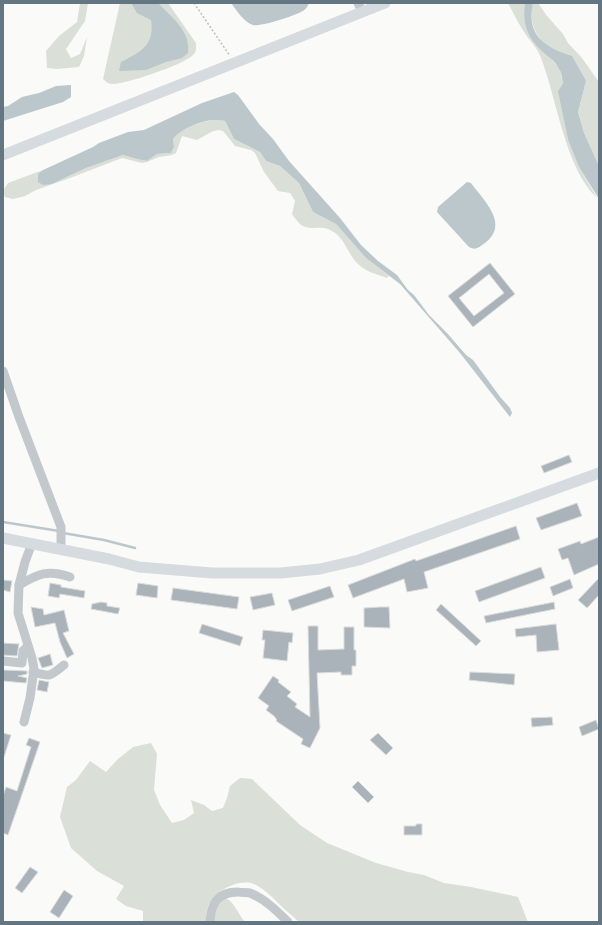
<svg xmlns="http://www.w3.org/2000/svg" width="602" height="925" font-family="'Fira Sans Condensed',sans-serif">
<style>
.green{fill:#dadfd7}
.water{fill:#bbc7cb}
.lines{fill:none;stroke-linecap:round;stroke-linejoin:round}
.stream{stroke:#bbc7cb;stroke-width:2.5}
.building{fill:#aab3b9;stroke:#dcdcda;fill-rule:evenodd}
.path{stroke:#bbbfc2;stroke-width:1.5;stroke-dasharray:2 2;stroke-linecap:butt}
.minor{stroke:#c3c8cc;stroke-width:9}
.major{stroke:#d6dbdf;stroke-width:11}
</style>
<rect width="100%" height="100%" fill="#fafaf8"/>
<g class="green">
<polygon points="80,3 88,3 85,21 66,49 71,58 80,54 87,37 84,56 79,67 57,69 47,68 46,51 59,36 77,22"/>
<path d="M 120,3 L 168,3 L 196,43 C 196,47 197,50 194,54 C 186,64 126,84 113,84 C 109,84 106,82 103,79 Z"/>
<path d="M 508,3 L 525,3 C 520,40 542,45 560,69 L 579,167 L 597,198 C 565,168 557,99 541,58 C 538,49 531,42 526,35 C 519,25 514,14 508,3 Z"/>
<path d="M 533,3 L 538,3 L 547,16 L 563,34 L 568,43 L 582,58 L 599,82 L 599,166 L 584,133 L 578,112 L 586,81 C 578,72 569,59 561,52 C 557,50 553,49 549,47 C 534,36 529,21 533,3 Z"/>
<path d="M 217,119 L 225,121 L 234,139 L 260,152 L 266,161 L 280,166 L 299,183 L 313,212 L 336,224 L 366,258 L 389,276 L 387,278 C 376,274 366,272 357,263 C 348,254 344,237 332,231 C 321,224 309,232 300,224 C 297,221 294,217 292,214 L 295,201 L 290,193 L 278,191 L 264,172 L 255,153 L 251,150 L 235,146 L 223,131 L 219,130 L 213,131 L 197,140 L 182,136 L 176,153 L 172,155 L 159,157 L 147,162 L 142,163 L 122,158 L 70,178 L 36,190 L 25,196 L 13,199 L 5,197 L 3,191 L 8,183 L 43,170 L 38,174 L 52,184 L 86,168 L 123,155 L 137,159 L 147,161 L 157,154 L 171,153 L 174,147 L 173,139 C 183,125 201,123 217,119 Z"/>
<path d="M 151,743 L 157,754 L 154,790 L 160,805 L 172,823 L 184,820 L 194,813 L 191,800 L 204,805 L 212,811 L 223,808 L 227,798 L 230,786 L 240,778 L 252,779 L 300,825 L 327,843 L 376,863 L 408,872 L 424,875 L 444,883 L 471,887 L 518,897 L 528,922 L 299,922 C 293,916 286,911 280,905 C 271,896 266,890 254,884 C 239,878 213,891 208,907 C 206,911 206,917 206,922 L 143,922 L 143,911 L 126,906 L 116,899 L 124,886 L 97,871 L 71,848 L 60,817 L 67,787 L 76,780 L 90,761 L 106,772 L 118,759 L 133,747 Z"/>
<path d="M 226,898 C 235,903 238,914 245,922 L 213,922 L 219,901 Z"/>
</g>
<g class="water">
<path d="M 131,3 L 158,3 C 172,18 191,31 188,53 L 182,58 L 166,62 L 146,70 L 119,71 L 121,62 C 141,52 155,45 151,20 L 137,13 Z"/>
<path d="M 231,3 L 309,3 C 307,8 305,10 301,12 C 294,16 260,27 253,25 C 245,23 236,10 231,3 Z"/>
<path d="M 525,3 L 533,3 C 526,35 544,47 572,56 L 586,81 L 578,112 L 584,133 L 599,166 L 599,199 L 579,167 L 568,139 L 558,91 L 563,84 C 562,79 562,73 559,69 C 556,61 548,57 542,51 C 527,37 522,23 525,3 Z"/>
<polygon points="71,85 71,97 63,102 3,121 3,107 8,106 22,97 39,93 56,86"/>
<path d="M 234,92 L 238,95 L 259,124 L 273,139 L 289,161 L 340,218 L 361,245 L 378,261 L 397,275 L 408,290 L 414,295 L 429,315 L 447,333 L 466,355 L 473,360 L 501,398 L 510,408 L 512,413 L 510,417 L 460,353 L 400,284 L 366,258 L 336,224 L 313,212 L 299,183 L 280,166 L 266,161 L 260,152 L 234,139 L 225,121 C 210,117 183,126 173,139 L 174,147 L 171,153 L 157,154 L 147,161 L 137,159 L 123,155 L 86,168 L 52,184 L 43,185 L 38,182 L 38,174 L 43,170 L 93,147 L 99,143 L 128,132 L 144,130 L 202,103 Z"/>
<path d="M 467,182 L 471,183 C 484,201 510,224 485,243 C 479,247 476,251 469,247 L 437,212 L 438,207 Z"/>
</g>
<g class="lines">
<g class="stream">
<polyline points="3,522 59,531"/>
<polyline points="63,533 104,540 135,548"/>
</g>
</g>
<g class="building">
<path d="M 490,263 L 515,294 L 473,327 L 448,296 ZM 489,274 L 504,293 L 474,316 L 459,298 Z"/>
<polygon points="569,455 572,462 544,473 541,466"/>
<polygon points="577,503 582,516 541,530 536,518"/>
<polygon points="516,526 520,539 424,572 428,588 407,592 404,579 353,598 348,585 415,559 416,561"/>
<polygon points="599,537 599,564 574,575 568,558 562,560 558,549 580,541 581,544"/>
<polygon points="541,567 545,578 479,602 475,591"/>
<polygon points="599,578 599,595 587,608 578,600"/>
<polygon points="570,579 573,588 553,596 550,587"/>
<polygon points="3,580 12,581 10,592 3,590"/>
<polygon points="50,583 61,585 61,587 85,591 84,598 60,594 59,598 48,596"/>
<polygon points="138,583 158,586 157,598 136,595"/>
<polygon points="330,586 334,597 292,611 288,600"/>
<polygon points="173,588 239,597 237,609 171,600"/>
<polygon points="272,593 275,605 253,610 250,597"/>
<polygon points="101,602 107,603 107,606 120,608 118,614 91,609 92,604"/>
<polygon points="554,602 555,609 486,623 484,616"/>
<polygon points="441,604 481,641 476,646 436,610"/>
<polygon points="31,607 43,609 44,615 64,610 69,631 63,633 74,654 67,658 60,642 55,623 35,627"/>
<polygon points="380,607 389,607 390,628 364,627 364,608"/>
<polygon points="202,624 243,637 240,646 199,633"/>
<polygon points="556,624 559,650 537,652 536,635 516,637 515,629"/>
<polygon points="308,626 318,626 318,650 344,649 344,627 354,627 354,650 356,650 356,666 352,666 352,675 341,675 341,672 317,673 320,728 310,748 301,744 303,739 276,721 277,720 274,716 266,710 269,706 258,698 273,676 279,680 278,682 291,692 287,696 297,704 295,707 310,717"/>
<polygon points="263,630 293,633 292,643 289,642 287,661 263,658 265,640 262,640"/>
<polygon points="3,643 19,644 17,656 3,655"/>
<polygon points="50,654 53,665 42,668 38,658"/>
<polygon points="3,670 27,671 27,674 18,676 27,678 26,683 3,681"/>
<polygon points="470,672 515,674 514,685 469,680"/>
<polygon points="39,680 49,682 47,692 37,690"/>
<polygon points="552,717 553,725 532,727 531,718"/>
<polygon points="596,720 599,729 582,736 579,727"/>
<polygon points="3,733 11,735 4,757 3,757"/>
<polygon points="378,733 393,748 386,755 370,740"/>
<polygon points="29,738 40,742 8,835 3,833 3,796 6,787 17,791 31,747 26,745"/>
<polygon points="358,781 374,797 368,803 352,787"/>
<polygon points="416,824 422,824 422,835 404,835 404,826 416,826"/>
<polygon points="30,867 38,872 22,893 15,888"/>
<polygon points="64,890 73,896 59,918 50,912"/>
</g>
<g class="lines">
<polyline class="path" points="194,3 230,56"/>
<g class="minor">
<polyline points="358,3 362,12"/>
<polyline points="3,371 19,417 61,527 61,549"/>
<path d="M 19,585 C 38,574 48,569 70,577"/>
<polyline points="3,661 22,663 23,651 28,646"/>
<path d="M 33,672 C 51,677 49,677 64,665"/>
<polyline points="24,722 30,698 34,669 32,658 18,613 19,585 25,562 32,543"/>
<path d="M 210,922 C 211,904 217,892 238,892 C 242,893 247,892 250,893 C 265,899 277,911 288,922"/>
</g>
<g class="major">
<polyline points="3,155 385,3"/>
<polyline points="3,538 109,559 139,567 212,573 281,573 320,569 359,560 599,473"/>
</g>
</g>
<rect width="602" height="925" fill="none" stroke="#657683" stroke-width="8"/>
</svg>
